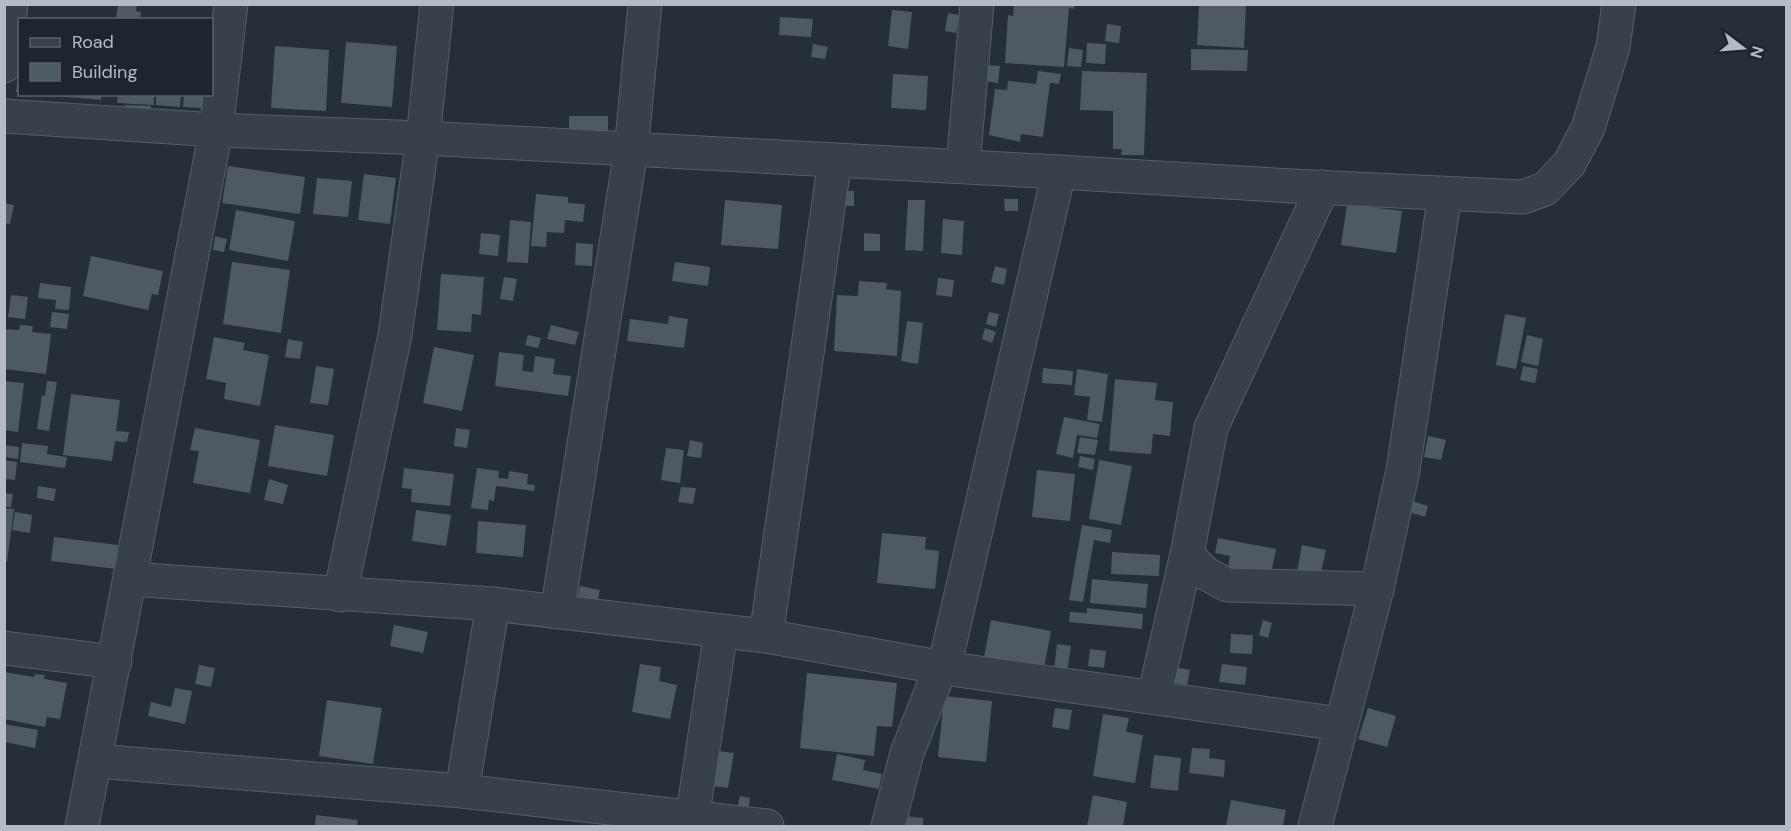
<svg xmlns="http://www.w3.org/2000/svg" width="1791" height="831" font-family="'DM Sans',sans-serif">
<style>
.building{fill:#4e5964}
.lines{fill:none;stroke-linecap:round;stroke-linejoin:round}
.street-casing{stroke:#575e67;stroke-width:35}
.street{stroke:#384049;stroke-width:33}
</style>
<rect width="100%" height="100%" fill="#252e39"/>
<g class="building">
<polygon points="118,4 137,4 136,11 141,12 140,20 116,20"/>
<polygon points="1014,4 1075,4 1074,9 1069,8 1064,67 1005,63 1008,15 1013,16"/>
<polygon points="1199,4 1246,4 1244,48 1197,45"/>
<polygon points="892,10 912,12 908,49 888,46"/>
<polygon points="948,13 959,15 956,33 945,31"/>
<polygon points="780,17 813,19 811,37 779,35"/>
<polygon points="1107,24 1121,26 1119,43 1105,41"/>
<polygon points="346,42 397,46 392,107 341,103"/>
<polygon points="1087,43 1106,44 1105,64 1086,63"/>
<polygon points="813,44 828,47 825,59 811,57"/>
<polygon points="275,46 329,50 326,111 271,108"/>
<polygon points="1069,48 1083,50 1081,67 1067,66"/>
<polygon points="1191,49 1248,50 1247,71 1191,70"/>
<polygon points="987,65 1000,66 998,83 985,81"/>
<polygon points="1038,71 1061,74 1059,84 1050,83 1043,137 1021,134 1020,142 989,135 995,89 1007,90 1008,81 1036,84"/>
<polygon points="1082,71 1147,73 1144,155 1121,155 1122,149 1113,149 1113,111 1080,110"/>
<polygon points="893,74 928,76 926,110 891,108"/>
<polygon points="18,76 20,76 20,92 16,92"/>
<polygon points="60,94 101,94 101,100 59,96"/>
<polygon points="118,94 154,94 154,105 117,103"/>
<polygon points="156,94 181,94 180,107 156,105"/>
<polygon points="184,94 204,94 203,108 183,107"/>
<polygon points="125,105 151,106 150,121 124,119"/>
<rect x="569" y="116" width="39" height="21"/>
<polygon points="228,166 305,177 300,214 222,203"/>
<polygon points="364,174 396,178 390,224 358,220"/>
<polygon points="317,178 352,181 348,217 313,214"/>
<rect x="836" y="191" width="18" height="15"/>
<polygon points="536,194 568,197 568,203 585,204 583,222 565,220 564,233 547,232 546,247 531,246"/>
<polygon points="1004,199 1018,199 1018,211 1005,211"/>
<polygon points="725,200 782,205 778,249 721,245"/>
<polygon points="908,200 925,200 923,251 905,250"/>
<polygon points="4,203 14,205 10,224 4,223"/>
<polygon points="1347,204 1402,211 1396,253 1341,245"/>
<polygon points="236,210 295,221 288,261 229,250"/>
<polygon points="943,219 964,221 962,255 941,253"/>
<polygon points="510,220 531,222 528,263 507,262"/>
<polygon points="481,233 500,235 498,256 479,254"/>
<polygon points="864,233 880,234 880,251 864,251"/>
<polygon points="215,236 227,239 224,252 213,250"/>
<polygon points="576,243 593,244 592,266 575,265"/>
<polygon points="91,256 163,271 158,295 152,294 148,310 83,296"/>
<polygon points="232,262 290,270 281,333 223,324"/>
<polygon points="675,262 710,267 708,286 672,281"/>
<polygon points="995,266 1007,269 1004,285 991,282"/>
<polygon points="441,274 484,277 481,315 472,314 471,332 437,330"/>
<polygon points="504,277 517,279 513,301 500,299"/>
<polygon points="938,278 954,280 952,297 936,295"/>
<polygon points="859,281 887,283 886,289 901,291 897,356 834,351 837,295 858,296"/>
<polygon points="40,283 71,287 69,310 55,309 56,300 38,298"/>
<polygon points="11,295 28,297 25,319 8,317"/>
<polygon points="52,312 69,314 67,329 50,327"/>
<polygon points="989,312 999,314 996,327 986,324"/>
<polygon points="1505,314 1526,318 1516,369 1496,365"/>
<polygon points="669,316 688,319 684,348 627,341 630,319 668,324"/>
<polygon points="907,321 923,323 918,364 901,361"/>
<polygon points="20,325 33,326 32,332 51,334 46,374 4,369 4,329 19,330"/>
<polygon points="551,325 579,332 575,345 547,339"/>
<polygon points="985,328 996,332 992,343 982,339"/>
<polygon points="528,335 541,338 538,348 525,345"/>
<polygon points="1527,335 1543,339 1538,366 1521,362"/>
<polygon points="214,337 245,343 243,350 269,355 260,406 224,399 226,383 206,379"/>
<polygon points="288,339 303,342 300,359 285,357"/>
<polygon points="434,347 474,355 462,411 423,403"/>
<polygon points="499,352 524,355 522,371 533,372 535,356 555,359 553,374 571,376 568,396 495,386"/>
<polygon points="316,366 334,369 328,405 310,403"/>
<polygon points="1523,366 1538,369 1535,383 1520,380"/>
<polygon points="1043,368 1073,371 1072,385 1042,383"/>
<polygon points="1077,369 1108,374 1102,422 1087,420 1090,397 1074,395"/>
<polygon points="1115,379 1157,383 1155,400 1173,402 1170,436 1153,434 1151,454 1109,451"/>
<polygon points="4,381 24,383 18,432 4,430"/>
<polygon points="47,381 57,382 49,431 37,429 42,395 45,396"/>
<polygon points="71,394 120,400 116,431 129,432 127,442 115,441 112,461 63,455"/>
<polygon points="1064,417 1100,424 1097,438 1077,435 1073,458 1056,454"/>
<polygon points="275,425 334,435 327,476 268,466"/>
<polygon points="195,428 260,440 250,493 193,483 199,451 190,450"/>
<polygon points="456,428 470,430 467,448 454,446"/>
<polygon points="1428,436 1446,440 1441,460 1424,457"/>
<polygon points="1080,437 1098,440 1095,455 1077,453"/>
<polygon points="690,440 703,443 701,458 687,456"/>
<polygon points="22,443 48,446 47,454 67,457 65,468 20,462"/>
<polygon points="4,445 19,447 18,459 4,457"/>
<polygon points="666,448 684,450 680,483 661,480"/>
<polygon points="1080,456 1095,459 1093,470 1078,467"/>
<polygon points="4,460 17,462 15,480 4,479"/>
<polygon points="1099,460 1132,466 1121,525 1089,519"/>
<polygon points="404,468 454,474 450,506 411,502 412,489 402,488"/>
<polygon points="477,468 499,471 498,478 508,479 509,471 528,474 527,484 535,485 534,491 496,486 494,501 489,500 488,510 471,508"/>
<polygon points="1037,470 1075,474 1070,521 1032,517"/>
<polygon points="269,479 288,485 283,504 264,500"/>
<polygon points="38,486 56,489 54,501 37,498"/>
<polygon points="681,487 696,488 693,504 678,502"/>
<polygon points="4,493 13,494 11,507 4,507"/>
<polygon points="1412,501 1428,506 1425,517 1409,512"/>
<polygon points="4,508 14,509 7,562 4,561"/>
<polygon points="416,510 451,515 446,546 412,541"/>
<polygon points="15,512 32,515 30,533 12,530"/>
<polygon points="478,521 526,525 523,557 476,553"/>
<polygon points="1082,525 1112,530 1110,543 1094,540 1083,602 1069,600"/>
<polygon points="882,533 926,537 925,549 939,551 935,589 877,583"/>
<polygon points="54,537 118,545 116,569 51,561"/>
<polygon points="1218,538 1276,549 1269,584 1226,576 1230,556 1215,553"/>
<polygon points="1302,545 1326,550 1319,582 1296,577"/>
<polygon points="1112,552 1160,555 1159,576 1111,574"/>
<polygon points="1092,579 1148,584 1146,608 1090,603"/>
<polygon points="580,586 600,590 596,608 576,603"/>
<polygon points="1087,608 1143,614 1142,629 1069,622 1070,612 1087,613"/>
<polygon points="991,620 1051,631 1042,679 982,668"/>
<polygon points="1263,620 1272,623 1268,638 1259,635"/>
<polygon points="394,625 428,632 423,653 390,646"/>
<polygon points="1231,634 1253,635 1252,654 1230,653"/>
<polygon points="1057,644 1071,646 1067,672 1054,670"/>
<polygon points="1090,649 1106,651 1104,668 1088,666"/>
<polygon points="640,664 661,667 659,681 677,685 670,719 632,712"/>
<polygon points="1222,664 1247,667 1245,685 1219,682"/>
<polygon points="199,665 215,668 211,687 195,684"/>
<polygon points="1173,667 1190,670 1187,685 1171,682"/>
<polygon points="4,672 34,677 35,674 45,675 44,679 67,683 60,719 47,717 45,727 4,719"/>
<polygon points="807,673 897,683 892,727 877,726 874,756 800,748"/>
<polygon points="175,688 192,691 185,724 148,716 151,702 171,707"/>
<polygon points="944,696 992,701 986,762 938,757"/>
<polygon points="327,700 382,708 373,764 319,756"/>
<polygon points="1055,708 1072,710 1069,730 1052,727"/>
<polygon points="1368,708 1396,716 1387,747 1358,739"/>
<polygon points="1103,714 1129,718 1126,732 1143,735 1135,783 1093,776"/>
<polygon points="4,724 38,730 35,748 4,742"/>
<polygon points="1192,748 1210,749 1209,758 1225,760 1224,777 1189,773"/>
<polygon points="718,751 734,753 728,788 712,786"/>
<polygon points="837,754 865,760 863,770 882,774 879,789 832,780"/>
<polygon points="1154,755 1181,758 1178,791 1150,788"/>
<polygon points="1093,795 1127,802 1123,826 1087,826"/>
<polygon points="740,796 750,798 748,811 737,809"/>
<polygon points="1231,800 1286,810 1283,826 1226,826"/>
<polygon points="316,815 358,820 357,826 315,826"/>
<polygon points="905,816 923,818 923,826 904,826"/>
</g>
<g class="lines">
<defs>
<g id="street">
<polyline points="4,66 11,4"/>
<polyline points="4,116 216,130 423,138 1059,172 1292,186 1523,197 1545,189 1569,164 1588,128 1613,47 1619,4"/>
<polyline points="963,166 977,4"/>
<polyline points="1187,554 1205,573 1227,585 1377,589"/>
<polyline points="130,579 493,604 766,636 944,668 1340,724"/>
<polyline points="340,595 395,335 423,138 437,4"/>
<polyline points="557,612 631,151 645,4"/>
<polyline points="766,636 835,160"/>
<polyline points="4,648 115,662"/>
<polyline points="1154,697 1187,554 1211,428 1323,187"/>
<polyline points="96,761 462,791 767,826"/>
<polyline points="462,791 493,604"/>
<polyline points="82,826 216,130 231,4"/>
<polyline points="691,826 721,631"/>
<polyline points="888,826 907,753 937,677 944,668 1059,172"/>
<polyline points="1315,826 1377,589 1403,470 1445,194"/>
</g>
</defs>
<use href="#street" class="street-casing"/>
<use href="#street" class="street"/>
</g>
<rect width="1791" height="831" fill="none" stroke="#b4bbc5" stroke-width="12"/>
<rect x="18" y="18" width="195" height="78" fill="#1e252e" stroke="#5a616a" stroke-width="1.5"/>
<rect x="30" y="38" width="30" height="9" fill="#384049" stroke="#5a616a" stroke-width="1.5"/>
<text x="72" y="48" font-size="18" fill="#b4bbc5">Road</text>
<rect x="30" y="63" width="30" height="18" fill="#4e5964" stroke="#5a616a" stroke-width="1.5"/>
<text x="72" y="78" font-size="18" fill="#b4bbc5">Building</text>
<g transform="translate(1743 48) rotate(106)" stroke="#1e252e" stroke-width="4.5" paint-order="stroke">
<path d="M0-4.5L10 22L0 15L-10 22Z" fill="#b4bbc5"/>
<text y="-9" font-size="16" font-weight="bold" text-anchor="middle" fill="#b4bbc5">N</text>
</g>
</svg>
